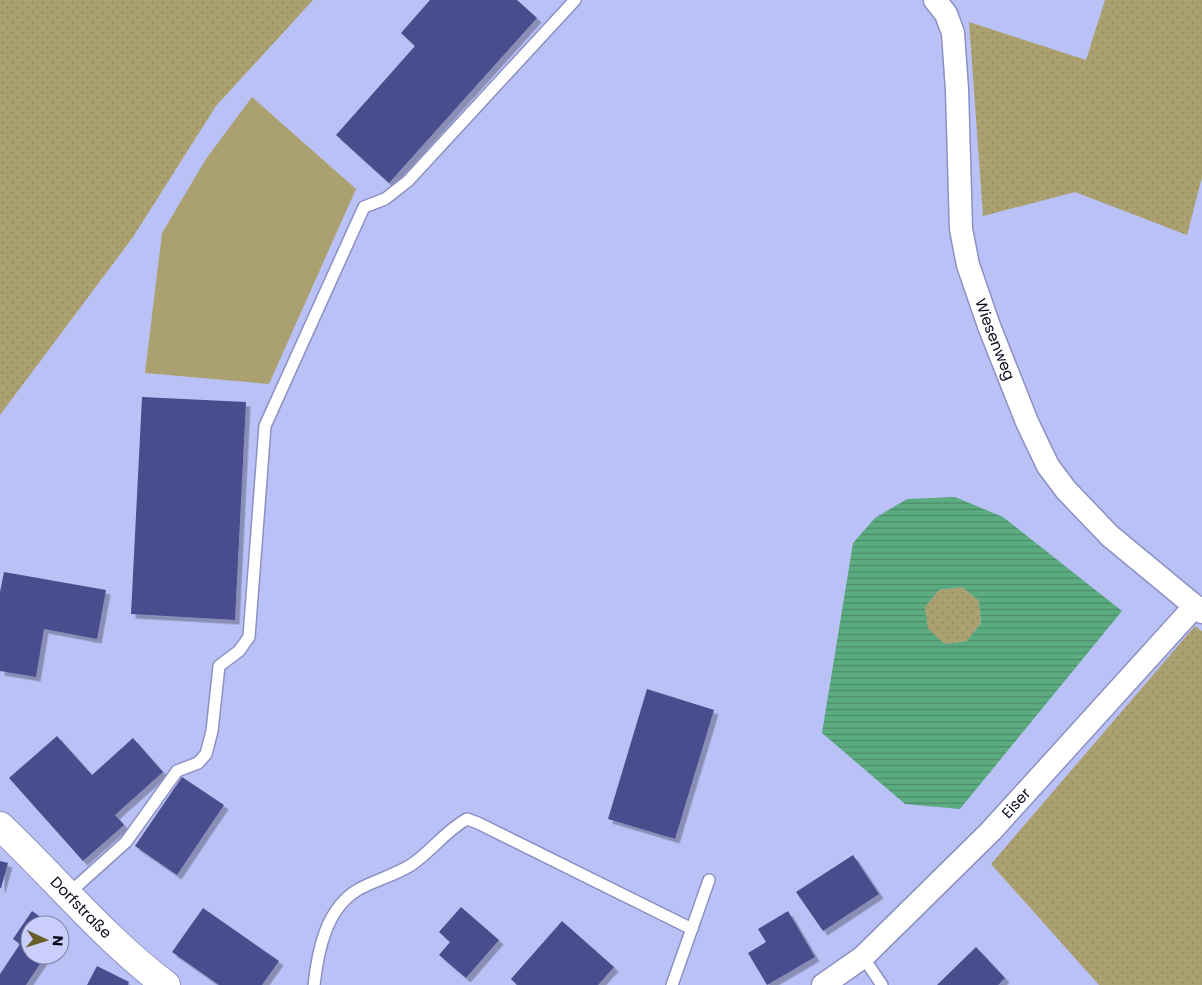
<svg xmlns="http://www.w3.org/2000/svg" width="1202" height="985" font-family="Poppins,sans-serif">
<style>
.grass{fill:url(#grass-dots)}
.green{fill:#aba170}
.water{fill:url(#water-rules);fill-rule:evenodd}
.building{fill:#4a4e8d;filter:url(#shadow)}
.lines{fill:none;stroke-linecap:round;stroke-linejoin:round}
.service-casing{stroke:#8b91c3;stroke-width:14}
.minor-casing{stroke:#8b91c3;stroke-width:25}
.secondary-casing{stroke:#8b91c3;stroke-width:30}
.service{stroke:#fff;stroke-width:11}
.minor{stroke:#fff;stroke-width:22}
.secondary{stroke:#fff;stroke-width:28}
.labels{text-anchor:middle;stroke-width:5;stroke-linejoin:round;paint-order:stroke}
.street-label{font-size:15px;fill:#090a1c;stroke:#c9cffa}
</style>
<defs>
<pattern id="grass-dots" width="8" height="8" patternUnits="userSpaceOnUse" patternTransform="scale(1.25)"><rect width="8" height="8" fill="#aba170"/><path d="M2 2h.1M6 6h.1" fill="none" stroke="#928960" stroke-width="1.8" stroke-linecap="round"/></pattern>
<pattern id="water-rules" width="6" height="5" patternUnits="userSpaceOnUse" patternTransform="scale(1.25)"><rect width="6" height="5" fill="#5cac81"/><path d="M0 2.5h6" fill="none" stroke="#4a8a69"/></pattern>
<filter id="shadow"><feDropShadow dx="4.5" dy="4.5" stdDeviation="0" flood-color="#0004"/></filter>
</defs>
<rect width="100%" height="100%" fill="#bac1f6"/>
<g class="grass">
<polygon points="0,0 313,0 216,106 133,237 0,415"/>
<polygon points="1105,0 1202,0 1202,177 1187,235 1075,192 983,216 969,22 1086,60"/>
<polygon points="962,587 979,601 981,623 967,641 945,644 927,629 925,607 939,590"/>
<polygon points="1195,626 1202,631 1202,985 1099,985 991,864"/>
</g>
<polygon class="green" points="252,97 356,189 269,384 145,373 162,233 206,159"/>
<path class="water" d="M 955,497 L 1003,517 L 1122,611 L 960,809 L 905,804 L 822,733 L 853,543 L 875,518 L 907,499 ZM 962,587 L 979,601 L 981,623 L 967,641 L 945,644 L 928,629 L 925,607 L 939,590 Z"/>
<g class="building">
<polygon points="430,0 517,0 537,18 389,183 336,135 415,46 401,33"/>
<polygon points="142,397 246,402 235,620 131,614"/>
<polygon points="4,572 106,590 97,639 44,629 36,677 0,671 0,592"/>
<polygon points="647,689 714,710 675,839 608,819"/>
<polygon points="57,736 92,775 133,738 163,772 115,815 124,825 83,861 9,778"/>
<polygon points="182,777 224,805 177,875 135,846"/>
<polygon points="853,855 879,894 823,931 796,892"/>
<polygon points="0,861 8,863 1,888 0,888"/>
<polygon points="461,907 499,940 466,978 439,955 450,942 439,932"/>
<polygon points="203,908 279,961 262,985 219,985 172,952"/>
<polygon points="32,911 52,925 30,925 30,955 46,955 26,985 0,985 0,974 20,944 13,939"/>
<polygon points="788,911 815,957 767,985 748,953 766,942 758,929"/>
<polygon points="562,921 614,967 598,985 517,985 511,979"/>
<polygon points="976,947 1005,978 998,985 937,985"/>
<polygon points="97,966 129,982 128,985 87,985"/>
</g>
<g class="lines">
<defs>
<g id="service">
<polyline points="68,894 126,842 177,771 198,763 206,754 212,731 219,666 239,651 249,637 265,426 364,207 385,199 408,181 575,0"/>
<polyline points="863,957 882,985"/>
<path d="M 314,985 C 318,950 326,908 359,889 C 376,880 395,875 411,865 C 431,852 445,831 467,819 L 478,823 L 692,929"/>
<polyline points="672,985 709,880"/>
</g>
<g id="minor">
<path id="s1" d="M 935,0 L 946,14 L 953,33 L 957,90 L 961,229 L 968,265 L 989,326 L 1027,422 L 1048,466 L 1066,490 L 1110,536 L 1202,612"/>
<path id="s2" d="M 823,985 L 863,957 L 991,831 L 1195,606"/>
</g>
<g id="secondary">
<path id="s3" d="M 0,826 C 56,879 105,939 166,985"/>
</g>
</defs>
<use href="#service" class="service-casing"/>
<use href="#minor" class="minor-casing"/>
<use href="#secondary" class="secondary-casing"/>
<use href="#service" class="service"/>
<use href="#minor" class="minor"/>
<use href="#secondary" class="secondary"/>
</g>
<g class="labels">
<g class="street-label">
<text dy="5" stroke="none"><textPath href="#s1" startOffset="350">Wiesenweg</textPath></text>
<text dy="5" stroke="none"><textPath href="#s2" startOffset="266">Eiser</textPath></text>
<text dy="5" stroke="none"><textPath href="#s3" startOffset="115">Dorfstraße</textPath></text>
</g>
</g>
<g transform="translate(45 940) rotate(94)"><circle r="24" fill="#c9cffa" stroke="#7c80a1"/>
<path d="M0-4L9 19L0 12L-9 19Z" fill="#685e2a"/>
<text y="-8" font-size="14" font-weight="bold" text-anchor="middle" fill="#090a1c">N</text>
</g>
</svg>
